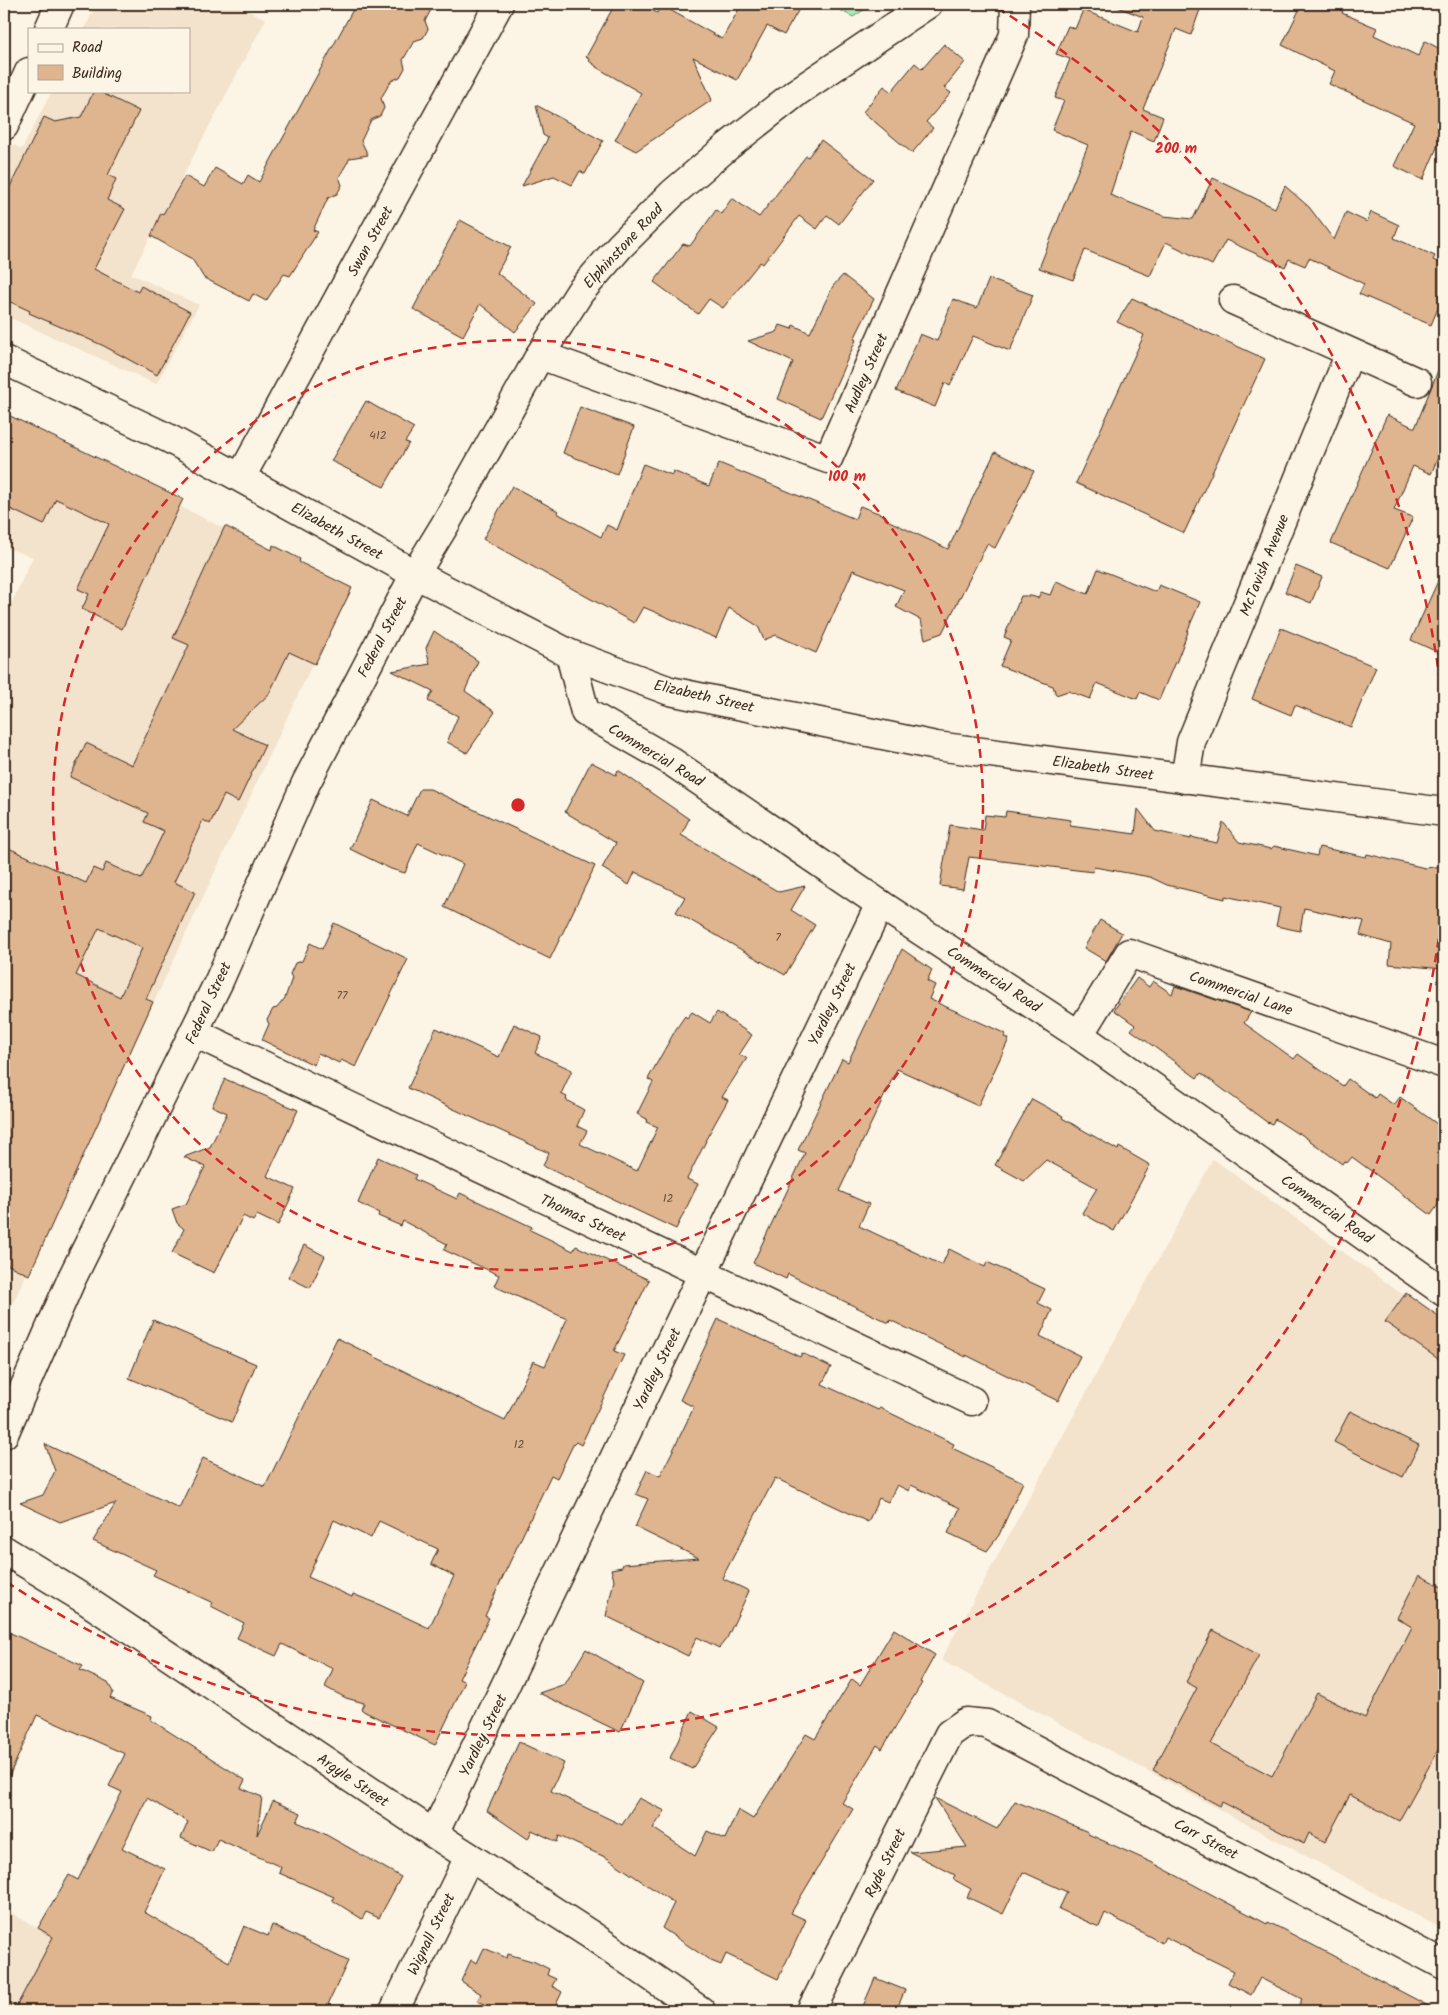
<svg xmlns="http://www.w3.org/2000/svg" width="1448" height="2015" font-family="Kalam,sans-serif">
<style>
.built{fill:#f3e2cc}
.green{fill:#aaebb4;stroke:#728a69}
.building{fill:#dfb590;stroke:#3b2a1e;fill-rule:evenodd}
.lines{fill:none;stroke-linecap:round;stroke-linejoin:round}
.minor-casing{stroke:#3b2a1e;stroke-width:31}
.tertiary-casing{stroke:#3b2a1e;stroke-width:31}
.secondary-casing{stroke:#3b2a1e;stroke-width:31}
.minor{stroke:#fcf5e5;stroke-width:28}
.tertiary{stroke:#fcf5e5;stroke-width:28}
.secondary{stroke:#fcf5e5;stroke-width:28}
.ring{fill:none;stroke:#d62828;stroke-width:2.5;stroke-dasharray:9 6}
.labels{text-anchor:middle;stroke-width:5;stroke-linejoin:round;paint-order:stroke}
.number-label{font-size:12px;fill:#644d3a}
.street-label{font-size:15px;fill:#3b2a1e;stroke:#fcf5e5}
.centre{fill:#d62828;stroke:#fcf5e5;stroke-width:2.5}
.ring-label{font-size:15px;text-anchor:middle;font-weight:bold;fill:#d62828;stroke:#fcf5e5;stroke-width:5;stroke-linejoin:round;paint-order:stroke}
</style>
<rect width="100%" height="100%" fill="#fcf5e5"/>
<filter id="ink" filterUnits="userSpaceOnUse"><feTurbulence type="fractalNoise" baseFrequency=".02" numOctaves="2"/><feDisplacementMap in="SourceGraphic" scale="10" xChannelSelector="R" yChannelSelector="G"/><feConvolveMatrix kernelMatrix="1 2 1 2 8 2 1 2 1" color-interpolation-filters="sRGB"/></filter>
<g filter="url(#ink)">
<g class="built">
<polygon points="97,4 233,4 266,19 131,274 199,305 156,384 4,315 4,141 22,149 52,91 189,91 189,29 84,29"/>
<polygon points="4,418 347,590 4,1322 4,619 33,557 4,547"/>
<polygon points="1213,1159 1444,1324 1444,1930 941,1660"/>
<polygon points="86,1884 200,1951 171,2011 4,2011 4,1909 48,1934"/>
</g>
<polygon class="green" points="829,4 873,4 853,17"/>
<g class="building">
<polygon points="356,4 434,4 425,21 428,29 423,38 414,41 403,60 405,68 400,77 391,81 381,98 384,108 380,116 371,120 361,141 368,155 350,158 339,177 342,185 337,194 328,198 313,230 318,232 290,276 284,274 266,301 253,294 249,301 204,278 192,259 151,236 161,213 163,214 185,176 204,187 215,168 243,184 248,175 259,182"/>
<polygon points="615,4 641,4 657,13 661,5 722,39 739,9 729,4 802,4 784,35 767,26 737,80 693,57 712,100 636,151 615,140 641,93 596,67 596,66 589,61 590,59 586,57"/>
<polygon points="1115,4 1202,4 1191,35 1176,29 1143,109 1163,117 1154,141 1131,131 1110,195 1164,216 1193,219 1213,178 1275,208 1285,186 1309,207 1334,240 1346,212 1367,222 1371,212 1399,225 1394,238 1435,256 1433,260 1444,265 1444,294 1431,325 1359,294 1364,284 1309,258 1305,266 1289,259 1285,267 1226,240 1212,265 1166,242 1150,276 1085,250 1073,280 1039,268 1088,145 1052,130 1064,101 1055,98 1070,59 1056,54 1068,26 1075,29 1083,10 1138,32 1143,17 1115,6"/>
<polygon points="1302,4 1326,4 1343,11 1342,13 1377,28 1374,35 1418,56 1425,41 1444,51 1444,131 1423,180 1394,166 1414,123 1329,84 1335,71 1282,45"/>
<polygon points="944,44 965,62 944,88 951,93 926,122 933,128 912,153 863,112 884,86 891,92 915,63 922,69"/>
<polygon points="94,91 98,91 139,111 108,175 116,179 107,200 125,209 94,269 138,292 141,286 190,312 157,375 104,346 29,313 30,311 4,299 4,199 44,117 55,122 81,117"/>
<polygon points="536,105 603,141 585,174 580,171 572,185 554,176 522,186 548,138 543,135"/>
<polygon points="821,140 873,179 839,224 827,215 817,229 799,216 763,264 760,262 723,308 709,299 698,314 654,282 683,244 690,246 716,210 721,214 732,198 759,217 806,156 808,157"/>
<polygon points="460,220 511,247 497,273 537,304 515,332 480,304 463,336 413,309"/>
<polygon points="843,275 874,299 854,339 856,340 821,418 778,399 793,362 748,341 777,332 780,325 792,329 793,325 810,333 833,286"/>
<polygon points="989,279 1033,295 1010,351 973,336 950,386 945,383 935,407 896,391 920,334 937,341 953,299 977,308"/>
<polygon points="1132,298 1265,359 1184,533 1076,483 1144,335 1117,322"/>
<polygon points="1443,358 1444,358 1444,444 1431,474 1413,466 1394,510 1413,517 1390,568 1331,543 1387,415 1415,428"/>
<polygon points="366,401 414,428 405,442 409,443 384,487 331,461"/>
<polygon points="580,407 634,427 617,474 563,453"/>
<polygon points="4,413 183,499 122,629 82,609 89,594 78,589 109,524 56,499 44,525 4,506"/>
<polygon points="995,452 1034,471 995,548 987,544 942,633 925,639 921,620 896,607 904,590 853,570 816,653 776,635 764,640 758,626 729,608 716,638 643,607 634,623 483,539 512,486 558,511 557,513 601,537 607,525 617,530 643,464 672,475 673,471 709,486 719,463 855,519 860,506 886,516 885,519 948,549"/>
<path d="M 225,526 L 272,550 L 273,545 L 300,559 L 299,562 L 352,588 L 315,664 L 289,652 L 269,694 L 232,729 L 265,745 L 238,802 L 224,795 L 210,824 L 203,820 L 174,882 L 195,892 L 146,999 L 153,1002 L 29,1275 L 4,1263 L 4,846 L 86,883 L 93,868 L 102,872 L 106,863 L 141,879 L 164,831 L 144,822 L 148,813 L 70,777 L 86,743 L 132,765 L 189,645 L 173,638 ZM 99,928 L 142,948 L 120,997 L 76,975 Z"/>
<polygon points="1296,566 1322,577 1311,603 1285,592"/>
<polygon points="1444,568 1444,655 1411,640"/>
<polygon points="1098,569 1156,592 1159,585 1200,602 1187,632 1188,632 1176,663 1175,662 1159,700 1140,692 1137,699 1097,683 1090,699 1068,691 1056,695 1053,686 1000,666 1011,640 1004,637 1021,596 1031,596 1038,598 1041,592 1050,595 1056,581 1088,594"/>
<polygon points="1281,628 1376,667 1351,727 1295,705 1291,715 1252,699"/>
<polygon points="434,631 478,661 465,691 495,712 467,753 447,742 458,716 428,701 433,691 392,671 430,664 426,648"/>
<polygon points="591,762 616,775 618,770 689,819 681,835 779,892 805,886 791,910 815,925 785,975 676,912 685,897 635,872 629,885 602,868 616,843 565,812"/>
<polygon points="420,789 430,789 595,866 550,959 444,907 463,864 418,843 405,873 391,869 350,849 373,800 407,816"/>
<polygon points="1138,809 1155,831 1191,839 1191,837 1217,843 1223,822 1239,842 1271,849 1274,846 1317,856 1319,847 1366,857 1367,854 1425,868 1444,866 1444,969 1389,964 1391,944 1360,935 1364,921 1304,908 1300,931 1276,926 1280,908 1225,896 1225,899 1167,885 1150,877 1094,867 1093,872 969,857 963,889 940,886 950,825 983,830 985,815 1005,817 1006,811 1071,820 1070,825 1135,834"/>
<polygon points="1100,920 1122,933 1106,961 1084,948"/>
<polygon points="334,923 408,959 356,1067 341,1060 339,1063 318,1053 314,1065 262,1040 269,1024 267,1020 273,1009 277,1008 285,998 292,978 290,974 295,963 302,961 310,943 322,949"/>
<polygon points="902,949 932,970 927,981 935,985 929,999 1006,1034 1004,1037 1009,1039 978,1106 897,1069 839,1191 869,1204 859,1226 942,1265 949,1249 985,1267 987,1262 1045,1289 1038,1303 1052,1310 1040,1336 1080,1356 1058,1401 966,1355 966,1357 890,1320 889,1323 788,1274 786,1279 753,1263 805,1153 798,1150 842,1059 848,1062"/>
<polygon points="1137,978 1149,987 1153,981 1172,994 1175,986 1251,1012 1244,1023 1294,1059 1298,1054 1343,1086 1348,1079 1375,1098 1378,1094 1394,1105 1400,1097 1444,1129 1444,1196 1431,1215 1352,1157 1347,1163 1344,1161 1342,1164 1298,1132 1298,1134 1275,1119 1272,1124 1269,1122 1268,1123 1201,1073 1197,1078 1131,1030 1135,1025 1114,1010"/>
<polygon points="692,1012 710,1023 717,1012 752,1035 739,1055 747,1058 722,1097 728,1100 705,1141 706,1141 687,1179 698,1184 676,1229 543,1166 549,1153 408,1088 436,1028 499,1057 514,1024 542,1037 535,1053 572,1070 561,1094 567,1097 566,1100 584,1110 577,1126 587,1131 580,1144 637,1171 658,1127 646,1122 647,1119 637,1114 653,1082 648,1079 676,1029 685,1016 687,1018"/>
<polygon points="225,1079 298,1110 267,1176 295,1189 278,1225 257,1215 253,1221 243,1216 214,1273 172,1253 184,1229 177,1223 172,1209 186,1204 205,1167 184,1157 210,1147 227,1113 212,1106"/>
<polygon points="1032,1099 1063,1116 1062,1118 1118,1150 1119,1147 1150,1165 1114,1231 1082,1213 1097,1188 1046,1160 1024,1181 995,1165"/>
<path d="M 378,1157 L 416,1175 L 414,1179 L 457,1199 L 460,1193 L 532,1227 L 530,1230 L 551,1240 L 573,1251 L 576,1246 L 649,1280 L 614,1351 L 624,1355 L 581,1445 L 576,1442 L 573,1445 L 557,1478 L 551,1475 L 499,1585 L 485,1616 L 489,1618 L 459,1679 L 465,1682 L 435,1745 L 365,1712 L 361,1709 L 364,1703 L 346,1698 L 325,1687 L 333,1669 L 282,1644 L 276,1656 L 237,1638 L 244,1623 L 211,1606 L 213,1603 L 153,1575 L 156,1570 L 93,1541 L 116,1503 L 60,1522 L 20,1503 L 43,1495 L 55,1471 L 45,1444 L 179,1508 L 203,1458 L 265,1487 L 337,1338 L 505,1421 L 533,1361 L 545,1366 L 567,1319 L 494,1286 L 499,1275 L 444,1250 L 447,1244 L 403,1221 L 401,1226 L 378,1216 L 379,1213 L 358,1203 ZM 334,1520 L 371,1538 L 379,1521 L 438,1549 L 431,1564 L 454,1576 L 429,1628 L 380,1605 L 353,1594 L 352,1597 L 308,1577 Z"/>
<polygon points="304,1245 325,1256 310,1288 288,1277"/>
<polygon points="1406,1293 1444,1320 1444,1363 1385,1322"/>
<polygon points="718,1319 800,1357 802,1353 831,1367 822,1384 878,1410 880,1408 954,1444 952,1448 1023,1482 999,1535 987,1551 948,1533 960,1508 911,1485 909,1491 897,1485 888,1502 879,1498 868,1522 775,1478 722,1578 749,1591 727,1638 719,1648 697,1637 688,1656 606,1616 614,1580 611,1569 622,1567 623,1564 699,1558 635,1527 648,1499 636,1494 647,1470 660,1476 677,1442 694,1407 680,1400"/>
<polygon points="153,1320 256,1364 232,1422 129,1378"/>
<polygon points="1350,1411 1419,1445 1403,1477 1334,1442"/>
<polygon points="1419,1575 1444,1588 1444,1739 1399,1821 1350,1795 1325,1842 1309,1833 1304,1844 1222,1802 1220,1806 1153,1770 1197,1688 1186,1682 1213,1630 1259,1655 1211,1744 1272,1776 1317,1693 1365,1718 1412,1627 1397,1618"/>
<polygon points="894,1629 935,1655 920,1682 922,1683 882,1749 877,1745 842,1803 853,1809 791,1913 806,1920 778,1979 726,1954 721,1965 711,1961 662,1928 674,1903 607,1858 559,1836 557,1842 532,1830 528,1839 487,1811 519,1742 564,1763 551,1791 622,1825 639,1798 665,1811 653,1828 695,1856 707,1831 725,1839 738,1810 753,1819 806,1734 815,1739 852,1679 860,1685"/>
<polygon points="4,1630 83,1666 80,1670 108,1683 113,1692 110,1698 152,1716 151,1720 245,1780 241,1788 262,1797 257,1835 273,1801 301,1813 297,1822 321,1832 401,1877 379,1918 366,1912 362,1919 332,1900 334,1897 279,1873 281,1867 218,1839 212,1852 181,1838 188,1822 147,1798 122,1848 165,1869 144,1912 229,1962 244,1926 268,1936 272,1925 348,1961 325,2011 14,2011 53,1937 38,1928 69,1875 78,1880 122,1792 109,1786 125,1754 37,1715 4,1787"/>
<polygon points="586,1649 643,1683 620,1732 539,1693 565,1684"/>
<polygon points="692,1711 719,1727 692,1769 670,1758"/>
<polygon points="935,1798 997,1829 1015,1801 1088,1832 1088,1834 1153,1863 1267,1924 1268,1922 1284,1930 1438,2011 1296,2011 1302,1999 1260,1978 1251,1995 1228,1983 1234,1971 1165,1937 1162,1943 1105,1913 1099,1927 1059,1909 1067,1892 1023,1872 1003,1914 967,1897 971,1889 953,1879 955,1875 910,1852 967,1847"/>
<polygon points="484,1948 507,1958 508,1954 535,1962 549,1969 547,1975 556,1979 552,1986 562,1992 553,2011 482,2011 485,2004 477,2001 481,1994 461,1981 471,1960 477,1963"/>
<polygon points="875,1978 905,1990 896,2011 861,2011"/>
</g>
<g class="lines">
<defs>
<g id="minor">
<polyline points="49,29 60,4"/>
<polyline points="4,126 29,72"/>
<polyline points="1233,300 1417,382"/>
<polyline points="540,355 828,459 1014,35 1015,4"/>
<polyline points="241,477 499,4"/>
<polyline points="570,654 585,712 669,760 880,904 1079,1035 1444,1292"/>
<polyline points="1185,779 1191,742 1350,353"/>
<polyline points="195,1033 972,1401"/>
<polyline points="1079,1035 1129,953 1444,1064"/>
<polyline points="434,1834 880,904"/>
<polyline points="394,2011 469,1857"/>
<polyline points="811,2011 949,1734 966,1722 987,1724 1444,1965"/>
</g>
<polyline id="tertiary" points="4,1434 72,1278 219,981 306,783 415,574 446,523 540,355 580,292 620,246 673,193 728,146 797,92 928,4"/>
<g id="secondary">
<polyline points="4,360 168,438 415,574 570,654 670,691 936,746 1444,812"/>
<polyline points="4,1550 84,1599 434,1834 591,1935 701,2011"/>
</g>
</defs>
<use href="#minor" class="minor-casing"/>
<use href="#tertiary" class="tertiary-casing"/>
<use href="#secondary" class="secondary-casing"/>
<use href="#minor" class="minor"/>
<use href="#tertiary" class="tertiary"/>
<use href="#secondary" class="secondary"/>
</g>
</g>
<g class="ring">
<circle cx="518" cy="805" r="465"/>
<path d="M1444 894A930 930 0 0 1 5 1581M997 8A930 930 0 0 1 1444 716"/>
</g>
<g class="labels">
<g class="number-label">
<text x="378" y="439">412</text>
<text x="778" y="941">7</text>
<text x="342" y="999">77</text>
<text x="668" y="1202">12</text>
<text x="519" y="1448">12</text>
</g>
<g class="street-label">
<text transform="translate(370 241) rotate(-61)" y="5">Swan Street</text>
<text transform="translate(623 246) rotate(-47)" y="5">Elphinstone Road</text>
<text transform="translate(866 373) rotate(-66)" y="5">Audley Street</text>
<text transform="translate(337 531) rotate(29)" y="5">Elizabeth Street</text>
<text transform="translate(1264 565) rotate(-68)" y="5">McTavish Avenue</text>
<text transform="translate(382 637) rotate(-62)" y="5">Federal Street</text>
<text transform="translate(704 696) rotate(13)" y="5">Elizabeth Street</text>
<text transform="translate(656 755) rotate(31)" y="5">Commercial Road</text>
<text transform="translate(1103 768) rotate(8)" y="5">Elizabeth Street</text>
<text transform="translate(994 979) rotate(33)" y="5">Commercial Road</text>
<text transform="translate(1241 993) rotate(19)" y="5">Commercial Lane</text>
<text transform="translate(208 1003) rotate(-65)" y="5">Federal Street</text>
<text transform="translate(832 1004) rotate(-64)" y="5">Yardley Street</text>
<text transform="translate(1327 1209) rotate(35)" y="5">Commercial Road</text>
<text transform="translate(583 1218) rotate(25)" y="5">Thomas Street</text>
<text transform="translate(657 1369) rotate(-64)" y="5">Yardley Street</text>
<text transform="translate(483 1735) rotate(-64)" y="5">Yardley Street</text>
<text transform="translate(353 1780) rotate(34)" y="5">Argyle Street</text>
<text transform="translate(1206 1839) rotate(28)" y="5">Carr Street</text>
<text transform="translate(885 1863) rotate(-64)" y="5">Ryde Street</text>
<text transform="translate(431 1934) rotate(-64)" y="5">Wignall Street</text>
</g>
</g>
<circle cx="518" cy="805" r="8" class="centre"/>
<g class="ring-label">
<text x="1176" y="153">200 m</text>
<text x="847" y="481">100 m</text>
</g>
<rect width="1448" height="2015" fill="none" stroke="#fcf5e5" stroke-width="20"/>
<rect x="10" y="10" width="1428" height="1995" fill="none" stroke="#3b2a1e" stroke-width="2" filter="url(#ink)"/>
<rect x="28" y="28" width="162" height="65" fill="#fcf5e5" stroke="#afa495"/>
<rect x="38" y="44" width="25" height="8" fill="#fcf5e5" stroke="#afa495"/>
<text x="72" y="52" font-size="15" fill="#3b2a1e">Road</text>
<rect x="38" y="65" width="25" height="15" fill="#dfb590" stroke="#afa495"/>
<text x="72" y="78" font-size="15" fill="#3b2a1e">Building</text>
</svg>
